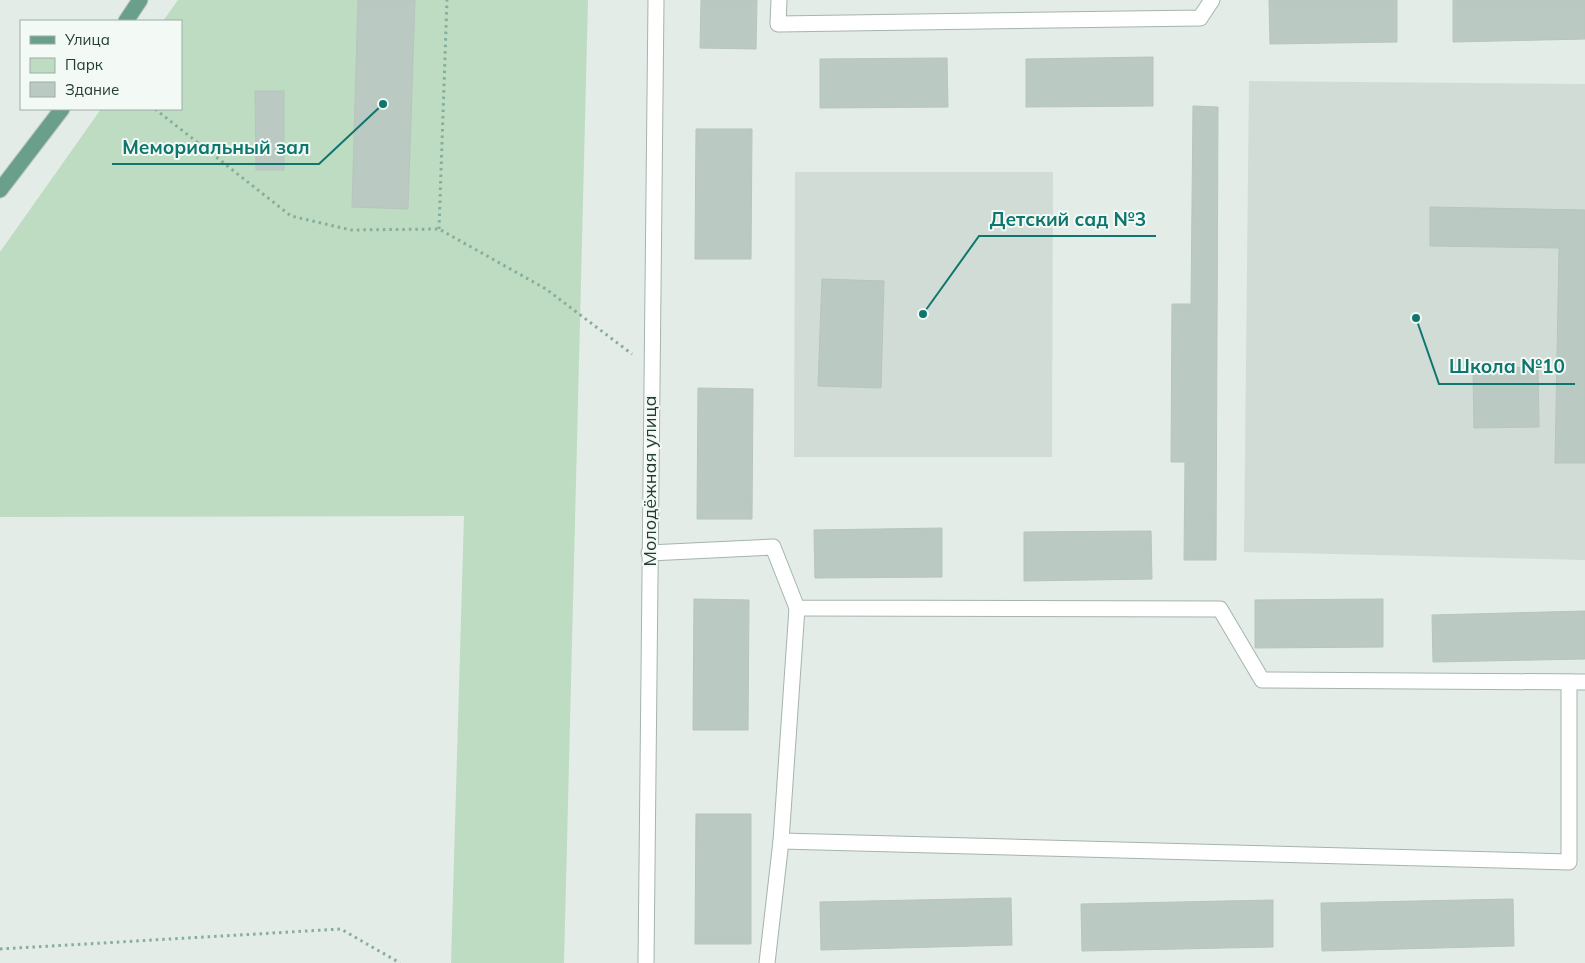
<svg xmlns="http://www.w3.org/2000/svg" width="1585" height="963" font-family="Mulish,sans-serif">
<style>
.built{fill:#d1dcd6}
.green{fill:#bddcc2}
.building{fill:#bbc9c3;stroke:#b6c5bd}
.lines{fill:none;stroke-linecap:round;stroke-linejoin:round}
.minor-casing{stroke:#a6b4ad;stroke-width:17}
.major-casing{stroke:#c2c8c6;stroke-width:17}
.path{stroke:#85ae9d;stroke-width:3;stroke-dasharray:2.5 4;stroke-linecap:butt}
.minor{stroke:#fff;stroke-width:15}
.major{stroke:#6a9f8c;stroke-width:15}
.labels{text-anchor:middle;stroke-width:4;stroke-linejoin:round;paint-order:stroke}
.street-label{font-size:18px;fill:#243c33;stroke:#f3f9f5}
.leader{fill:none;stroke:#0f766e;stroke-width:2}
.callout-dot{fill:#0f766e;stroke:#f3f9f5;stroke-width:2}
.callout-label{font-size:19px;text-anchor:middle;font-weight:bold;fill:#0f766e;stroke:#f3f9f5;stroke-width:4;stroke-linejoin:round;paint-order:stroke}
</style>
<rect width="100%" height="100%" fill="#e3ece7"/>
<g class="built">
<polygon points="1249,81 1585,84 1585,560 1244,552"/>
<polygon points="795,172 1053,172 1052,457 794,457"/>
</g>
<polygon class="green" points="178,0 588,0 564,963 451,963 464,516 0,517 0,252 101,109 181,109 181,21 163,21"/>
<g class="building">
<polygon points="358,0 415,0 408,209 352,207"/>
<polygon points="701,0 757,0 756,49 700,48"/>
<polygon points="1269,0 1397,0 1397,42 1270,44"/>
<polygon points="1453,0 1585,0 1585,39 1453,42"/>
<polygon points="1153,57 1153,106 1026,107 1026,59"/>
<polygon points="947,58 948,107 820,108 820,59"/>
<polygon points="255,91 284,91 284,170 256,170"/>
<polygon points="1193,106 1218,107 1216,560 1184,560 1185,462 1171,462 1172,304 1191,304"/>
<polygon points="696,129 752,129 751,259 695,259"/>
<polygon points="1430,207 1585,210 1585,463 1555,463 1559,248 1430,246"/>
<polygon points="822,279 884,281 881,388 818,386"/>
<polygon points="1538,367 1539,427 1474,428 1473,369"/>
<polygon points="698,388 753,389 752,519 697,519"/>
<polygon points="942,528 942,577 815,578 814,530"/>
<polygon points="1151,531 1152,579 1024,581 1024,532"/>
<polygon points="694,599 749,600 748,730 693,730"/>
<polygon points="1383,599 1383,647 1255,648 1255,600"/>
<polygon points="1585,611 1585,659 1433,662 1432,615"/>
<polygon points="696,814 751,814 751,944 695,944"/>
<polygon points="1011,898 1012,945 821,950 820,902"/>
<polygon points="1513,899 1514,946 1322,951 1321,903"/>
<polygon points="1273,900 1273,947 1082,951 1081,904"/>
</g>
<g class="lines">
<defs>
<g id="minor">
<polyline points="779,0 778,24 1200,18 1212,0"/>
<polyline points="649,553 773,547 797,608 1220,609 1262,680 1585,682"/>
<polyline points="781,841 797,608"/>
<polyline points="646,963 656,0"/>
<polyline points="767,963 781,841 1569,862 1569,682"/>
</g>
<g id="major">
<polyline points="126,21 140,0"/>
<polyline points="0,190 62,109"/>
</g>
</defs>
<use href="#minor" class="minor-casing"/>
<use href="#major" class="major-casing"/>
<g class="path">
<polyline points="155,109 291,216 351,230 439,229 546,289 632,354"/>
<polyline points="439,229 447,0"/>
<polyline points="0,949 341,929 400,963"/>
</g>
<use href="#minor" class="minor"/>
<use href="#major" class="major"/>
</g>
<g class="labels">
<g class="street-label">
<text transform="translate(650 481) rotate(-90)" y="6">Молодёжная улица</text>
</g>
</g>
<path class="leader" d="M383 104L319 164H112M923 314L979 236H1156M1416 318L1439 384H1575"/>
<g class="callout-dot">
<circle cx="383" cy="104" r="5"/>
<circle cx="923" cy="314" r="5"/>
<circle cx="1416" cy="318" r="5"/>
</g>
<g class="callout-label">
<text x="216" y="154">Мемориальный зал</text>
<text x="1068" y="226">Детский сад №3</text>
<text x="1507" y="373">Школа №10</text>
</g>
<rect x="20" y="20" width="162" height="90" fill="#f3f9f5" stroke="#a0ada7"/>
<rect x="30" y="36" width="25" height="8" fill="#6a9f8c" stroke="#a0ada7"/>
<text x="65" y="45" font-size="15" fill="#243c33">Улица</text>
<rect x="30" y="58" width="25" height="15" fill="#bddcc2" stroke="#a0ada7"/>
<text x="65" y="70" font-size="15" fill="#243c33">Парк</text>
<rect x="30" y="82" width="25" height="15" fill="#bbc9c3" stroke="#a0ada7"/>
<text x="65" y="95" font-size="15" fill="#243c33">Здание</text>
</svg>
